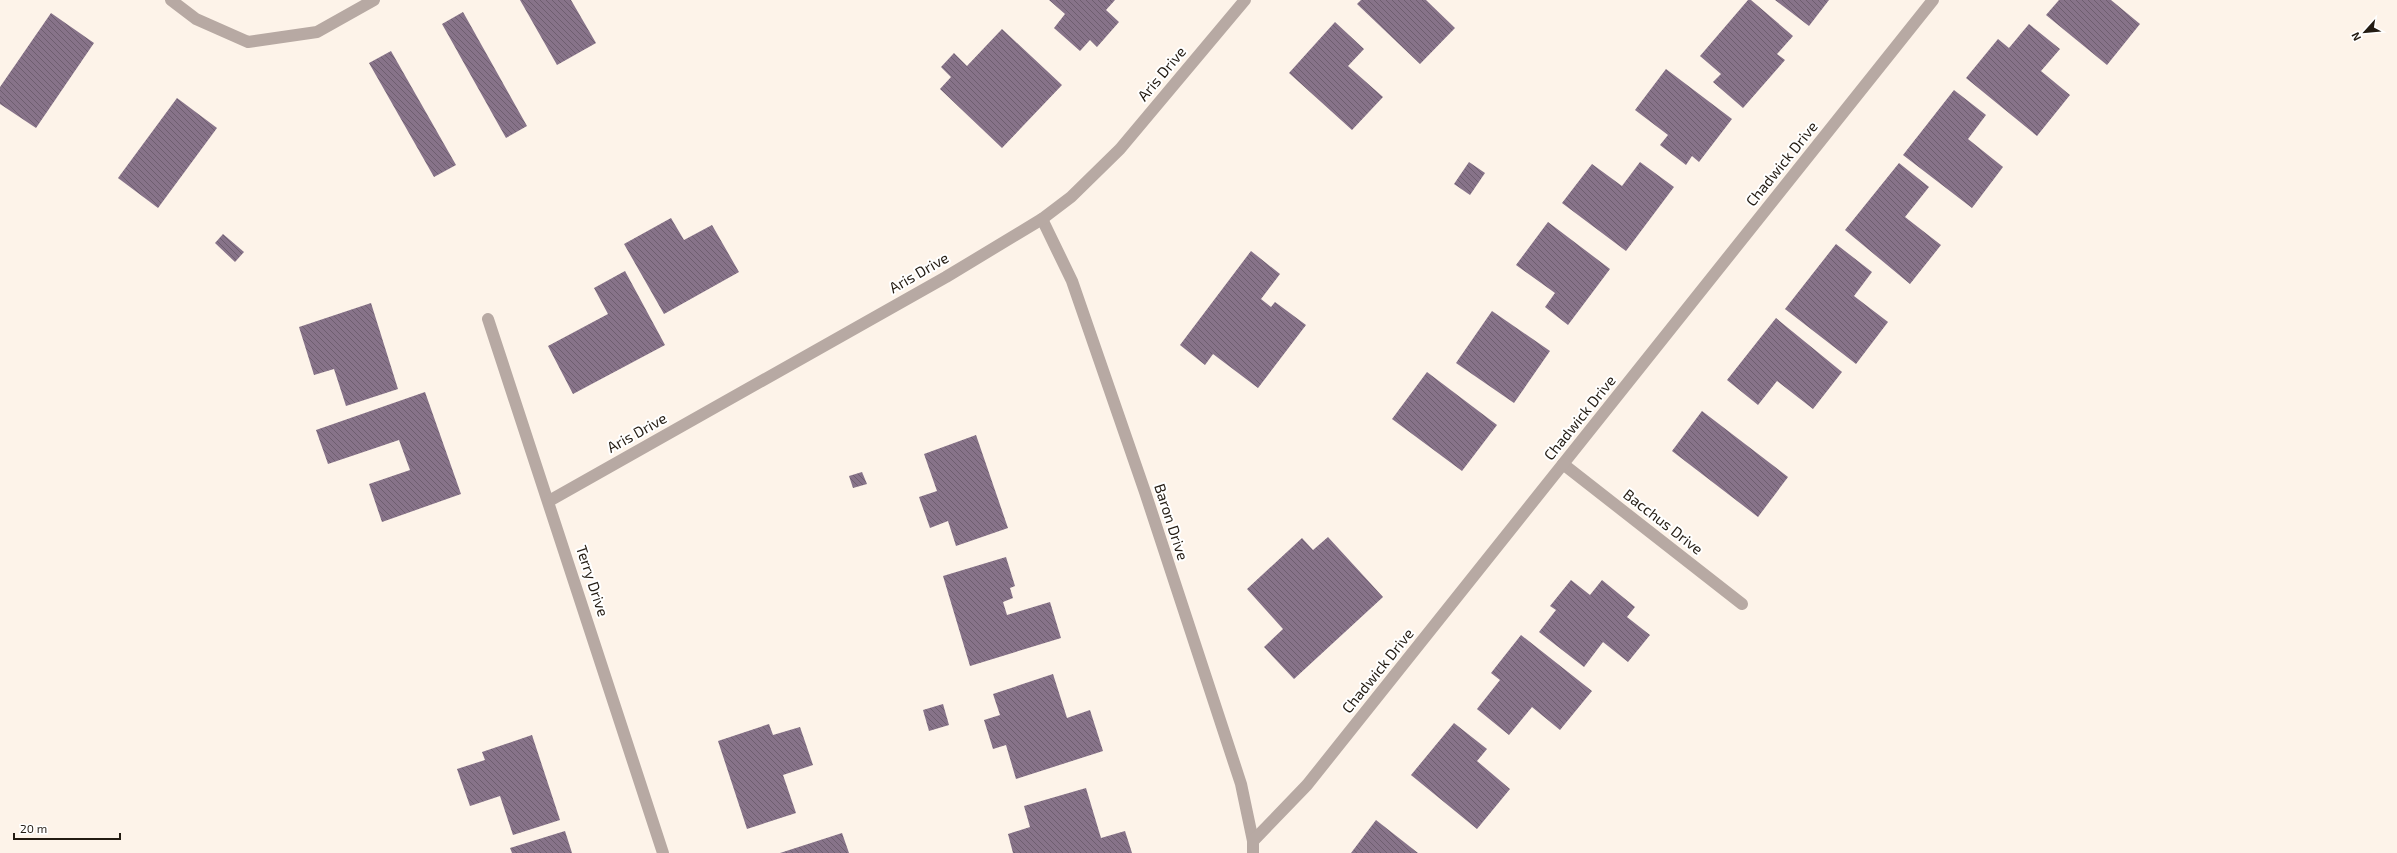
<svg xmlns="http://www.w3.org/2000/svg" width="2397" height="853" font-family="'Exo 2',sans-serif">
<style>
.building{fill:url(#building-back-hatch)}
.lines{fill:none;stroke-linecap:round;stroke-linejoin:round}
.street{stroke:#b7a9a3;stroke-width:12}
.labels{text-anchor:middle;stroke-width:4;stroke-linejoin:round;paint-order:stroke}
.street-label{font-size:15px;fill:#231b12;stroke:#fff}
</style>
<defs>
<pattern id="building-back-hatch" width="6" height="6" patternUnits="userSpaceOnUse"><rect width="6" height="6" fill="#877389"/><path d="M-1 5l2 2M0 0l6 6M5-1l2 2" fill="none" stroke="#6e5e6f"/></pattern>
</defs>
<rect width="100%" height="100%" fill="#fdf3e9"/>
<g class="building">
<polygon points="520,0 571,0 596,43 557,65"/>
<polygon points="1049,0 1115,0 1106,10 1119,22 1097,47 1090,40 1080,51 1054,28 1065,14"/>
<polygon points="1361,0 1426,0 1455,28 1420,64 1357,4"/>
<polygon points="1748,0 1751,0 1793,36 1777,54 1785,60 1743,108 1713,82 1721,74 1700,56"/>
<polygon points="1775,0 1829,0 1809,26"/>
<polygon points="2059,0 2111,0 2140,24 2107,65 2046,15"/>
<polygon points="463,12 527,126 506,138 442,24"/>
<polygon points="51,13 94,43 36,128 0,104 0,87"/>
<polygon points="1335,22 1364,49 1348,66 1383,97 1352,130 1289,73"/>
<polygon points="2029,24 2060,49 2041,71 2070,95 2037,136 1966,78 1998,39 2009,48"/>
<polygon points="1002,29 1062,85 1002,148 940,89 951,77 941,67 954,53 967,66"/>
<polygon points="391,51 456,165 434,177 369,63"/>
<polygon points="1666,69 1732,119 1699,162 1692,156 1686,165 1660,145 1668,135 1635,110"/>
<polygon points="1954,90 1986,115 1968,139 2003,167 1972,208 1903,155"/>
<polygon points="177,98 217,128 158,208 118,178"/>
<polygon points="1469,162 1485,173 1470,195 1454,184"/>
<polygon points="1640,162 1674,187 1626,251 1562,203 1592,164 1622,186"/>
<polygon points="1899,163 1929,187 1905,217 1941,245 1910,284 1845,230"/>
<polygon points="671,218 684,240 712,225 739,272 664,314 624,244"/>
<polygon points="1548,222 1610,269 1568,325 1545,307 1555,293 1516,265"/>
<polygon points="223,234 244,252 235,262 215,243"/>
<polygon points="1836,244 1872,272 1854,296 1888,322 1856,364 1785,309"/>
<polygon points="1251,251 1280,274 1261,299 1271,307 1275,302 1306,325 1258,388 1213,354 1205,365 1180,345"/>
<polygon points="625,271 665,345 573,394 548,346 608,314 594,288"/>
<polygon points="371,303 398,389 346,406 334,369 314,375 299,327"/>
<polygon points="1492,311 1550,351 1514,403 1456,363"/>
<polygon points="1776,318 1842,372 1813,409 1777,381 1758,405 1727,380"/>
<polygon points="1427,372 1497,425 1462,471 1392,419"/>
<polygon points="425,392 461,494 382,522 369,484 410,470 399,440 328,464 316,430"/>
<polygon points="1702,411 1788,477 1758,517 1672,451"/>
<polygon points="976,435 1008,528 956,546 948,521 930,528 919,497 937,491 924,454"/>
<polygon points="862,472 867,484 853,488 849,476"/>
<polygon points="1328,537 1383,597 1294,679 1264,647 1283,629 1247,589 1302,538 1313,550"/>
<polygon points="1006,557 1015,586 1010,588 1013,598 1003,602 1007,615 1050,602 1061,638 970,666 943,576"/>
<polygon points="1571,580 1590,595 1602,580 1635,607 1627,617 1650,635 1628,662 1603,642 1584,667 1539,632 1556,610 1550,606"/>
<polygon points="1521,635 1592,691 1560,730 1532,707 1509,735 1477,709 1500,680 1491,673"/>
<polygon points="1053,674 1067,718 1090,710 1103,751 1016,779 1006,745 993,749 984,720 1000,715 993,694"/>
<polygon points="943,704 949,725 929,731 923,710"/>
<polygon points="1454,723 1487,749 1477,761 1510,789 1477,829 1411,775"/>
<polygon points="769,724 773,735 800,727 813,765 783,775 796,813 747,829 718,741"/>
<polygon points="532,735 560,820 513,835 500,796 470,806 457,769 485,760 482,752"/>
<polygon points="1086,788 1101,838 1125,831 1132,853 1013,853 1008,834 1030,827 1024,806"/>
<polygon points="1376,820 1418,853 1351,853"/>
<polygon points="565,831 572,853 512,853 510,848"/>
<polygon points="842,833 849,853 780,853"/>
</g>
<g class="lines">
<g class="street">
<polyline points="171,0 196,19 248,42 317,32 374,0"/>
<polyline points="1042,219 1072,281 1145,492 1241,784 1253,841"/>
<polyline points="488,319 663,853"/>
<polyline points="1563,464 1742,604"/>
<polyline points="549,501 946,277 1042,219 1071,197 1120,149 1245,0"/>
<polyline points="1253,853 1253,841 1307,785 1933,0"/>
</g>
</g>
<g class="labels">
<g class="street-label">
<text transform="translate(1162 74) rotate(-50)" y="5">Aris Drive</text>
<text transform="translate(1782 164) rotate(-51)" y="5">Chadwick Drive</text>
<text transform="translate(919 273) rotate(-30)" y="5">Aris Drive</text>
<text transform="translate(1580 418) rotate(-51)" y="5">Chadwick Drive</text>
<text transform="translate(637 433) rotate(-29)" y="5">Aris Drive</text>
<text transform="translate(1171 522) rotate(72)" y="5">Baron Drive</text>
<text transform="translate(1663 522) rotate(38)" y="5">Bacchus Drive</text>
<text transform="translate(592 581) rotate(72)" y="5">Terry Drive</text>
<text transform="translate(1378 671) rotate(-51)" y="5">Chadwick Drive</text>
</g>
</g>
<g transform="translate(2365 32) rotate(243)" stroke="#ffffff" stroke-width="3" paint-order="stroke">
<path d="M0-3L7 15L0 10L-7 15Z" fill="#231b12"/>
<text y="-6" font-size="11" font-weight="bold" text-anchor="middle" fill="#231b12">N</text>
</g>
<path d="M14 833v6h106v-6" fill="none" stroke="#231b12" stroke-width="2"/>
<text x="20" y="833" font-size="12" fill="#231b12" stroke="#ffffff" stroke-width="3" paint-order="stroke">20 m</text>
</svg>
